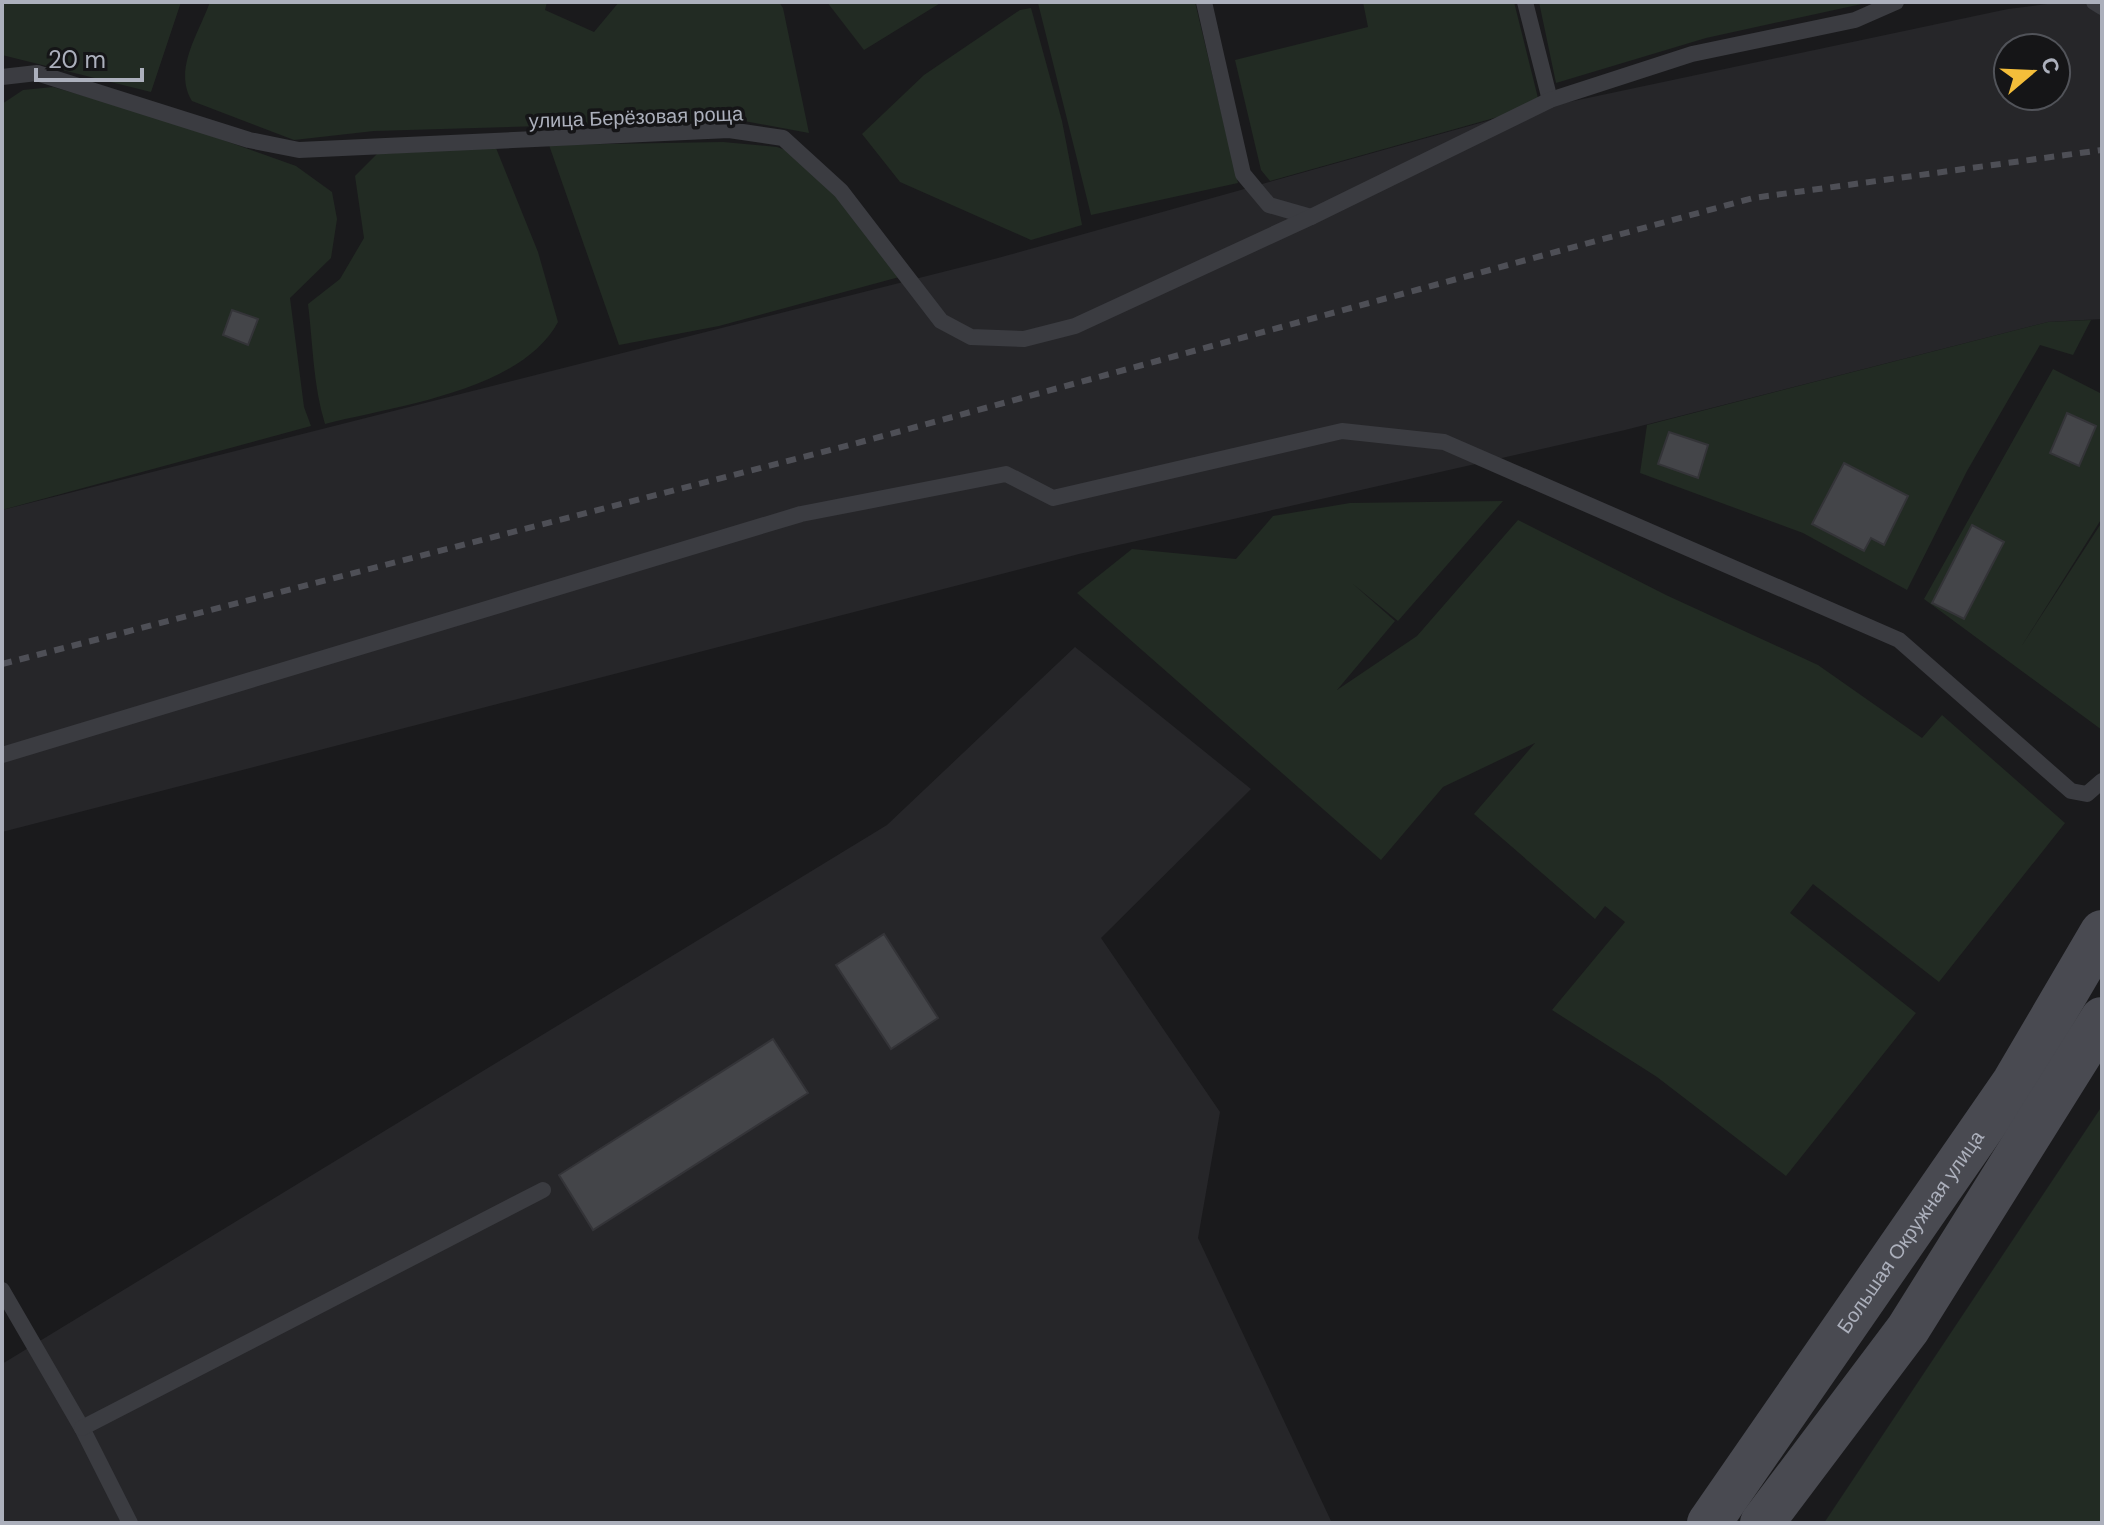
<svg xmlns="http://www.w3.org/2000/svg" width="2104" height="1525" font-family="'DM Sans',sans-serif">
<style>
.built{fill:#262629;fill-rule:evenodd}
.green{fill:#222b23}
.building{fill:#444549;stroke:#343438;stroke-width:2}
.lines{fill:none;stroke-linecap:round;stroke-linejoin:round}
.lane{stroke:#3b3c41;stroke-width:16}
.secondary{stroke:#494a51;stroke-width:44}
.rail{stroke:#4e4f56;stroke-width:6;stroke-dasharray:10 8;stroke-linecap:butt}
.labels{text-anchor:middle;stroke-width:7;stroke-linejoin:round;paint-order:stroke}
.street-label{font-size:20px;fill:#acb0bc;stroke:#151517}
</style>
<rect width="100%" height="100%" fill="#1a1a1c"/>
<g class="built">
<path d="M 2062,2 L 2102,2 L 2102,319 L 2048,322 L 1625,430 L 1079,554 L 2,832 L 2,510 L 998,258 L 1512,114 L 2008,9 ZM 2008,48 L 2056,48 L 2056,96 L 2008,96 Z"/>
<polygon points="1075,647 1251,789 1101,938 1220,1112 1198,1238 1332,1523 2,1523 2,1364 887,825"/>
</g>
<g class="green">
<polygon points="2,2 181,2 151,92 2,55"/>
<path d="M 210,2 L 547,2 L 545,10 L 594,32 L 619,2 L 779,2 L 783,8 L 809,133 L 739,120 L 374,131 L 294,140 L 192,101 C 173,70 198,35 210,2 Z"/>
<polygon points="827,2 942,2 864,50"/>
<polygon points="1195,2 1238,183 1091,215 1038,3"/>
<polygon points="1363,2 1514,2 1538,98 1512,113 1270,181 1261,170 1235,60 1368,27"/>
<polygon points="1539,2 1871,2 1706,38 1556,83"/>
<polygon points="1031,8 1062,121 1082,225 1031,240 900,182 862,134 924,75 1020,10"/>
<polygon points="53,87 164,119 296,166 332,192 337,219 331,258 290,298 304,407 311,426 2,510 2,104 23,90"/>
<polygon points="723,142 777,147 817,161 903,276 719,326 619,345 549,145"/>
<path d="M 496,148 L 538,252 L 558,322 C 521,391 395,406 325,424 C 313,385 313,344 308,304 L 340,279 L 364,238 L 355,176 L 377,154 Z"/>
<polygon points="2091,320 2073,355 2040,345 1967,471 1907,590 1803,533 1640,473 1647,425 2048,322"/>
<polygon points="2053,369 2102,394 2102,518 2021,647 2102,522 2102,730 1924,599"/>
<polygon points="1503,501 1398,621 1353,584 1395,621 1337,690 1417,636 1518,520 1666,595 1818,665 1922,738 1942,715 2065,823 1939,982 1813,884 1790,913 1916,1013 1786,1176 1657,1077 1552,1010 1625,922 1605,906 1595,919 1474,814 1535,743 1443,787 1381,860 1077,593 1132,549 1236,559 1273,516 1350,503"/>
<polygon points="2102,1106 2102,1523 1824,1523"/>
</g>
<g class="building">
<polygon points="232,310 258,319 248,345 223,335"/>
<polygon points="2067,413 2096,426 2079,466 2050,453"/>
<polygon points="1669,432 1708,445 1698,478 1658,464"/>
<polygon points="1844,463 1908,496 1884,545 1871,538 1864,551 1812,524"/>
<polygon points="1972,525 2004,542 1964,619 1932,603"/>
<polygon points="884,934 938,1018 891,1049 836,965"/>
<polygon points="773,1039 808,1093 593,1230 559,1175"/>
</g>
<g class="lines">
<g class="lane">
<polyline points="1204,2 1243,174 1269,205 1311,217"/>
<polyline points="1525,2 1550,100"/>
<polyline points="2094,2 2102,7"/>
<polyline points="2,77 37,73 249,140 299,150 729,130 783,138 841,191 941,321 971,337 1024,339 1075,326 1311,217 1550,100 1692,54 1855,20 1896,2"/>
<polyline points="2,755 801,514 1006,474 1053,498 1342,431 1444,442 1899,640 2071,791 2087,794 2102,781"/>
<polyline points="2,1290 82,1428 130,1523"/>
<polyline points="82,1428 543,1190"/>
</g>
<g class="secondary">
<path id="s1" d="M 1709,1523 L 2014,1082 L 2102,932"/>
<polyline points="1762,1523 1908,1329 2102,1019"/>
</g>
<polyline class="rail" points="2,664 861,442 1753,198 2102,150"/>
</g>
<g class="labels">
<g class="street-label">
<text transform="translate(636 117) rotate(-2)" y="7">улица Берёзовая роща</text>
<text dy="7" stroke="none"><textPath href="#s1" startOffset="354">Большая Окружная улица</textPath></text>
</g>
</g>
<rect width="2104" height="1525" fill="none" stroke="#acb0bc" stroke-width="8"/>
<g transform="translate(2032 72) rotate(71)"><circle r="38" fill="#151517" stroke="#515359" stroke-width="2"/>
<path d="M0-6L14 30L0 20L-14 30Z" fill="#f4be3a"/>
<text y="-12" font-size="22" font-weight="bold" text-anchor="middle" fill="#acb0bc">С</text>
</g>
<path d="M36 68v12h106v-12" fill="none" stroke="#acb0bc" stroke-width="4"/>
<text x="48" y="68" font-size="24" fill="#acb0bc" stroke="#151517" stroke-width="6" paint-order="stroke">20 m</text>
</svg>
